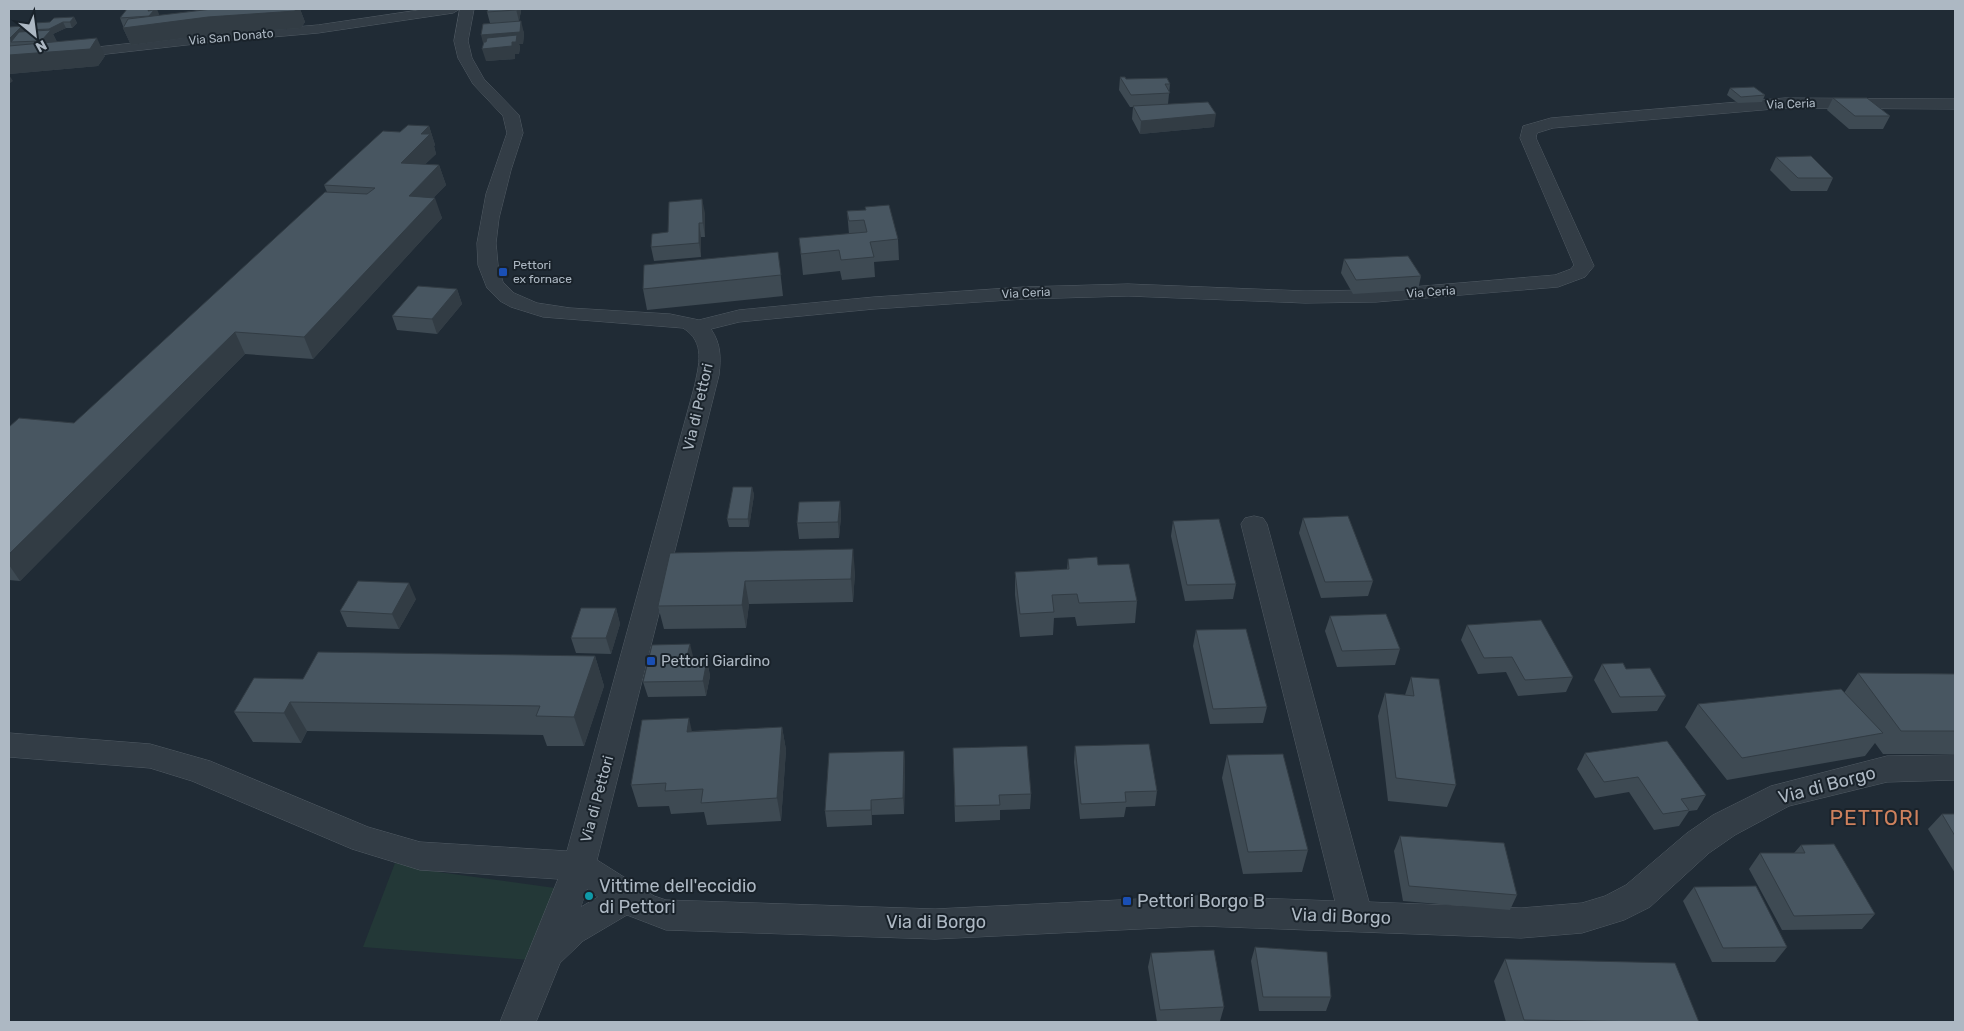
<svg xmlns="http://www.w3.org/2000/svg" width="1964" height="1031" font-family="Rubik,sans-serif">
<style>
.green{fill:#233837}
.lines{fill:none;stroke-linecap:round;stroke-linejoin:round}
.street-casing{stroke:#515b64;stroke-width:1}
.street{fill:#333d46;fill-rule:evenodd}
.wall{fill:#3e4a53}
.shaded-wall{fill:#323c44}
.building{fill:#485661;stroke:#323c44}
.transit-dot{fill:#1a4fb4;stroke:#19222a;stroke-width:2}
.culture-dot{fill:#0f9aa8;stroke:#19222a;stroke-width:2}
.labels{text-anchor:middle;stroke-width:4;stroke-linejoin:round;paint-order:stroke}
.far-street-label{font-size:12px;fill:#adb8c3;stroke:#19222a}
.far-poi-label{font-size:12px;fill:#adb8c3;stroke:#19222a;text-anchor:start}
.street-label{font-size:15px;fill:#adb8c3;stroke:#19222a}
.poi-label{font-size:15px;fill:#adb8c3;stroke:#19222a;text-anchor:start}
.near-street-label{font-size:18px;fill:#adb8c3;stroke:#19222a}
.near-poi-label{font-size:18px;fill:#adb8c3;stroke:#19222a;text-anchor:start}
.near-quarter-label{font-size:21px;letter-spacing:1px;fill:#ce815d;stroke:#19222a}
</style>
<rect width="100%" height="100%" fill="#202b35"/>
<polygon class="green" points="395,863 438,872 555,888 530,960 363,947"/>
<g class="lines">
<defs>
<g id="street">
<polygon points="426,9 460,9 453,13 318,33 204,43 9,65 9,57 204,35 318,25"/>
<path d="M 460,9 L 474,9 L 468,41 L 472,58 L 484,79 L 519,115 L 523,133 L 511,170 L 499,218 L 496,243 L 498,265 L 503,282 L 514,293 L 537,303 L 570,308 L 670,314 L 699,320 L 739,310 L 874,297 L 1024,287 L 1128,284 L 1305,291 L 1376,290 L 1555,275 L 1571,269 L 1574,265 L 1520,138 L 1523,126 L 1551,118 L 1785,98 L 1955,99 L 1955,109 L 1785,108 L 1553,128 L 1537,133 L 1536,138 L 1594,266 L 1585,277 L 1558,287 L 1376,302 L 1305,303 L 1128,296 L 1024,299 L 874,309 L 739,322 L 711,329 C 721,344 721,357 719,375 L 597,860 L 654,896 L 666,900 L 935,909 L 1201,896 L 1335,901 L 1241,524 L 1245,518 L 1254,516 L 1263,518 L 1267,524 L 1369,902 L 1521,908 L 1582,903 L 1605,896 L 1626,885 L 1687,833 L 1713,815 L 1771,786 L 1887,756 L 1955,755 L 1955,780 L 1887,782 L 1789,806 L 1735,835 L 1709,853 L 1650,907 L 1624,920 L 1582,933 L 1521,938 L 1201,926 L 935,939 L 666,930 L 627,915 L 583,941 L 560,963 L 536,1022 L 500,1022 L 558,879 L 420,870 L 352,849 L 192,781 L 150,768 L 9,757 L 9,733 L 150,744 L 210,761 L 368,827 L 420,842 L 567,851 L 694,388 C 699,365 706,342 683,328 L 543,317 L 511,307 L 500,301 L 487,288 L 478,265 L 477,243 L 486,194 L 507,133 L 503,116 L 473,84 L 458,58 L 454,41 ZM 587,889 L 598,897 L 581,907 Z"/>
</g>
</defs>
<use href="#street" class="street-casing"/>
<use href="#street" class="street"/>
</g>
<g class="wall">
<polygon points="207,9 300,9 305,22 301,28 215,34 131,45 123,28 123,26 120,18 159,14 158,16"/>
<polygon points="488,9 521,9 521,11 519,21 524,33 523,44 519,44 520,47 519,54 515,54 515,59 486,61 490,23 487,12"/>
<polygon points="74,17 77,23 72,28 66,28 53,34 57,42 105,56 98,66 9,74 9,27 25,32 28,31 27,30 50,22"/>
<polygon points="1120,77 1126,79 1170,84 1168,104 1214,127 1140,134 1132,119 1133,107 1130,107 1119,90"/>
<polygon points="1730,88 1765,95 1762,102 1738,103 1727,95"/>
<polygon points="1833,98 1890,116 1883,129 1849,129 1827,110"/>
<polygon points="429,126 435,145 434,146 436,154 425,164 439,165 446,185 433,198 442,218 313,359 245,354 20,581 9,580 9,427 74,423 327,192 324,185 400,132"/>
<polygon points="1776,157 1833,178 1827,191 1791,191 1770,170"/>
<polygon points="865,207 898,239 899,260 874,262 875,277 842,280 840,271 803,275 799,238 849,234 847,211 866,210"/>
<polygon points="705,213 705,237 701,237 701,257 654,261 651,247 668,232"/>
<polygon points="778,252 783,296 647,310 643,289"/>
<polygon points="1344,259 1421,276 1418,290 1353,294 1341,273"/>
<polygon points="457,289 462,304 437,334 397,330 392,316"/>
<polygon points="752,487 754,495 749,527 729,527 727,519"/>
<polygon points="840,501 841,516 839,538 799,539 797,523"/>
<polygon points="1303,518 1373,581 1368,596 1321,598 1299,533"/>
<polygon points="1173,521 1236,584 1233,599 1185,601 1171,536"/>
<polygon points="670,553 855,572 853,602 749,604 746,628 664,629 658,606"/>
<polygon points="1068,559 1098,565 1137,601 1135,623 1077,626 1075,617 1054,618 1053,635 1020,637 1015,595 1015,572 1067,569"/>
<polygon points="416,599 399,629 347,627 340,611"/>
<polygon points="616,608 620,624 611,654 576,653 571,638"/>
<polygon points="1330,616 1400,649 1395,665 1337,667 1325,631"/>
<polygon points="1467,625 1573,677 1566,692 1518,696 1506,672 1478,674 1461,640"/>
<polygon points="1196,630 1267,707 1263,723 1210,724 1193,646"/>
<polygon points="595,656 604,686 584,746 547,746 543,735 307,731 301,743 253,742 234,712 303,679"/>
<polygon points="694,660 707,660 710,676 706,696 648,697 643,682"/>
<polygon points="1602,664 1626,669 1666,696 1657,711 1612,713 1594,680"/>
<polygon points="1858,673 1955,674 1955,754 1883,754 1875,743 1865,756 1727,780 1685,727 1698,704 1844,693"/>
<polygon points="1411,677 1456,785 1447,807 1388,801 1378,716 1385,693 1405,695"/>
<polygon points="782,727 786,750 781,821 707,825 704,812 671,814 669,806 638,807 631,785 692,731"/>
<polygon points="1075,746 1157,791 1155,806 1126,807 1124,817 1080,819 1074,762"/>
<polygon points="953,748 1031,794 1030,809 1000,810 1000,820 955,822"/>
<polygon points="904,751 905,766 904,814 872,815 872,825 827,827 825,811"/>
<polygon points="1585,753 1706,795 1697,810 1689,811 1679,826 1654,830 1629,792 1595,798 1577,769"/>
<polygon points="1227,755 1308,850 1302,872 1243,874 1222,778"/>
<polygon points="1942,814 1955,814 1955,873 1928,829"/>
<polygon points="1400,836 1517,895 1510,910 1403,901 1394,851"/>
<polygon points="1801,845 1875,914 1862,929 1782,930 1749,869 1760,853 1794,853"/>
<polygon points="1694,887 1787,947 1775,962 1712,962 1683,901"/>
<polygon points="1255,947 1331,997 1326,1011 1259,1011 1251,961"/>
<polygon points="1151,953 1224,1007 1220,1021 1198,1022 1157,1022 1148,967"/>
<polygon points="1505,959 1699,1022 1506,1022 1494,981"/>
</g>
<g class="shaded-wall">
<polygon points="149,9 157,9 159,14 157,17 210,17 207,9 300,9 305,22 301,28 215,34 131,45 123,28 153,24 148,11"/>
<polygon points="516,9 521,9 521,11 519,21"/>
<polygon points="74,17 77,23 72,28 70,22"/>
<polygon points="521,21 524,33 523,44 519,44 520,47 519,54 515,54 515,59 486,61 482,49 484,47 481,35"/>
<polygon points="63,22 66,28 53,34 57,42 97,38 105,56 98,66 9,74 9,55 47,52 41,41 49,29"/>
<polygon points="22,26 28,38 11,42 10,38"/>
<polygon points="9,75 13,81 9,84"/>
<polygon points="1216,114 1214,127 1140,134 1141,121"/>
<polygon points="429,126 435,145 434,146 436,154 407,182 401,163 421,134"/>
<polygon points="439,165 446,185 416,216 409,196"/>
<polygon points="435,198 442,218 313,359 304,337"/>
<polygon points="702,199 705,213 705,237 703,223"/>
<polygon points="699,223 701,237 701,257 699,243"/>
<polygon points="457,289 462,304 437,334 432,319"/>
<polygon points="235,332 245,354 20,581 9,565 9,554"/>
<polygon points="752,487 754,495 749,527 748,519"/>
<polygon points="840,501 841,516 839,538 838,522"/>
<polygon points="853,549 855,572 853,602 851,579"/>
<polygon points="745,581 749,604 746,628 742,605"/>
<polygon points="409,583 416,599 399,629 392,614"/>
<polygon points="616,608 620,624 611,654 606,638"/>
<polygon points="690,644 694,660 686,660"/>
<polygon points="595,656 604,686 584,746 574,717"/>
<polygon points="707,660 710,676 706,696 703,681"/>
<polygon points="290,702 307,731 301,743 284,713"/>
<polygon points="689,718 694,741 687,732"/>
<polygon points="782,727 786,750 781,821 777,798"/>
<polygon points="904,751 905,766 904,814 903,798"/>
<polygon points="871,800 872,815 872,825 871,810"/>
</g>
<g class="building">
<polygon points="127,9 149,9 148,11 154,10 149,16 120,18"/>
<polygon points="212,9 296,9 295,11 208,17 123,28 128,19"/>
<polygon points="488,9 516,9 516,10 487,12"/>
<polygon points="74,17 70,22 63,22 49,29 27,30 35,23 50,22 54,18"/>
<polygon points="521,21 520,32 481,35 483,24"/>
<polygon points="22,26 10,38 9,38 9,27"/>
<polygon points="51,30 41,41 11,42 19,32"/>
<polygon points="517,35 516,42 512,42 512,46 482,49 484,42 486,42 487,38"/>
<polygon points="97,38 90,49 9,55 9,46"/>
<polygon points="1120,77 1125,77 1126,79 1167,78 1170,84 1165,84 1170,93 1131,95"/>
<polygon points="1754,87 1765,95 1741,97 1730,88"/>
<polygon points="1833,98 1867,98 1890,116 1855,116"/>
<polygon points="1208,102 1216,114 1141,121 1133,106"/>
<polygon points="408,125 429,126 421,134 430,134 401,163 439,165 409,196 435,198 304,337 235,332 9,554 9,427 19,418 74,423 325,192 367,194 375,188 324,185 383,131 400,132"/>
<polygon points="1811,156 1833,178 1798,178 1776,157"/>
<polygon points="702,199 703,223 699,223 699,243 651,247 652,234 668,232 669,202"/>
<polygon points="889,205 898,239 870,242 874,257 841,260 839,250 801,254 799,238 867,232 864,220 849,221 847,211 866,210 865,207"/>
<polygon points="778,252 781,275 643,289 644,265"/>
<polygon points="1408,256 1421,276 1356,280 1344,259"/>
<polygon points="418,286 457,289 432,319 392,316"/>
<polygon points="733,487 752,487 748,519 727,519"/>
<polygon points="840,501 838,522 797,523 799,502"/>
<polygon points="1348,516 1373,581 1325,582 1303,518"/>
<polygon points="1219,519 1236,584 1187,585 1173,521"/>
<polygon points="853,549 851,579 745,581 742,605 658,606 670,553"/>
<polygon points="1097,557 1098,565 1129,564 1137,601 1079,603 1077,594 1052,595 1054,612 1020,614 1015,572 1069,569 1068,559"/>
<polygon points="358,581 409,583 392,614 340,611"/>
<polygon points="581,608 616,608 606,638 571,638"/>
<polygon points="1386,614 1400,649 1342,651 1330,616"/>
<polygon points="1541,620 1573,677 1525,680 1512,657 1484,658 1467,625"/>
<polygon points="1246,629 1267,707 1213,709 1196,630"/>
<polygon points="690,644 686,660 707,660 703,681 643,682 652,645"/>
<polygon points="318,652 595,656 574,717 536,716 540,706 290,702 284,713 234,712 254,678 303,679"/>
<polygon points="1623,663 1626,669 1650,668 1666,696 1620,697 1602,664"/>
<polygon points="1858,673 1955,674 1955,731 1901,731"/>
<polygon points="1411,677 1439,679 1456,785 1396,778 1385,693 1414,696"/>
<polygon points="1841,689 1883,733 1742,758 1698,704"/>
<polygon points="689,718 687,732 782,727 777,798 701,803 703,789 665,791 666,783 631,785 642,720"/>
<polygon points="1667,741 1706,795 1681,799 1689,810 1663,814 1638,777 1604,782 1585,753"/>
<polygon points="1149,744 1157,791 1125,792 1126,802 1081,804 1075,746"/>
<polygon points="1027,746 1031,794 999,795 1000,805 955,806 953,748"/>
<polygon points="904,751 903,798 871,800 871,810 825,811 829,753"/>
<polygon points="1283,754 1308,850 1248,852 1227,755"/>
<polygon points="1942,814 1955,814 1955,836"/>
<polygon points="1400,836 1504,843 1517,895 1409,886"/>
<polygon points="1834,844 1875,914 1794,916 1760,853 1805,853 1801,845"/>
<polygon points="1756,886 1787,947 1723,948 1694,887"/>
<polygon points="1255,947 1327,952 1331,997 1263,997"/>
<polygon points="1214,950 1224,1007 1160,1010 1151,953"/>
<polygon points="1505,959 1675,963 1699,1022 1649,1022 1524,1020"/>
</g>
<g class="transit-dot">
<rect x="498" y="267" width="10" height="10" rx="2.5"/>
<rect x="646" y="656" width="10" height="10" rx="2.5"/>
<rect x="1122" y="896" width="10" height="10" rx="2.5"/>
</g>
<circle class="culture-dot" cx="589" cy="896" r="5"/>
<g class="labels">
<g class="far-street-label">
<text transform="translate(231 37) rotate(-5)" y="4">Via San Donato</text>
<text transform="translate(1791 104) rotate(-2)" y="4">Via Ceria</text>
<text transform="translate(1431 292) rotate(-4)" y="4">Via Ceria</text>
<text transform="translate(1026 293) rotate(-3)" y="4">Via Ceria</text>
</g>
<g class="far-poi-label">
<text x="513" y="269">Pettori<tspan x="513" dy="14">ex fornace</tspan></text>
</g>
<g class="street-label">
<text transform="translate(698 407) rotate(-77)" y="5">Via di Pettori</text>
<text transform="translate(597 799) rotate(-75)" y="5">Via di Pettori</text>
</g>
<g class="poi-label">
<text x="661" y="666">Pettori Giardino</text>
</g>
<g class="near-street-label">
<text transform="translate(1827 785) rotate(-15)" y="6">Via di Borgo</text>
<text transform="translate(1341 916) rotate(2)" y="6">Via di Borgo</text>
<text x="936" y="928">Via di Borgo</text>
</g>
<g class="near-poi-label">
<text x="599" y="892">Vittime dell'eccidio<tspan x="599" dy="21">di Pettori</tspan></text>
<text x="1137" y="907">Pettori Borgo B</text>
</g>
<g class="near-quarter-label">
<text x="1875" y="825">PETTORI</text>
</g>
</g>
<rect width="1964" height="1031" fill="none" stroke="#adb8c3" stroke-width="20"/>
<g transform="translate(35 35) rotate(151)" stroke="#19222a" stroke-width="4" paint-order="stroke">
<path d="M0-4L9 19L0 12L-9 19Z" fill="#adb8c3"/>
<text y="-8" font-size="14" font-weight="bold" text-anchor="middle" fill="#adb8c3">N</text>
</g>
</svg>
